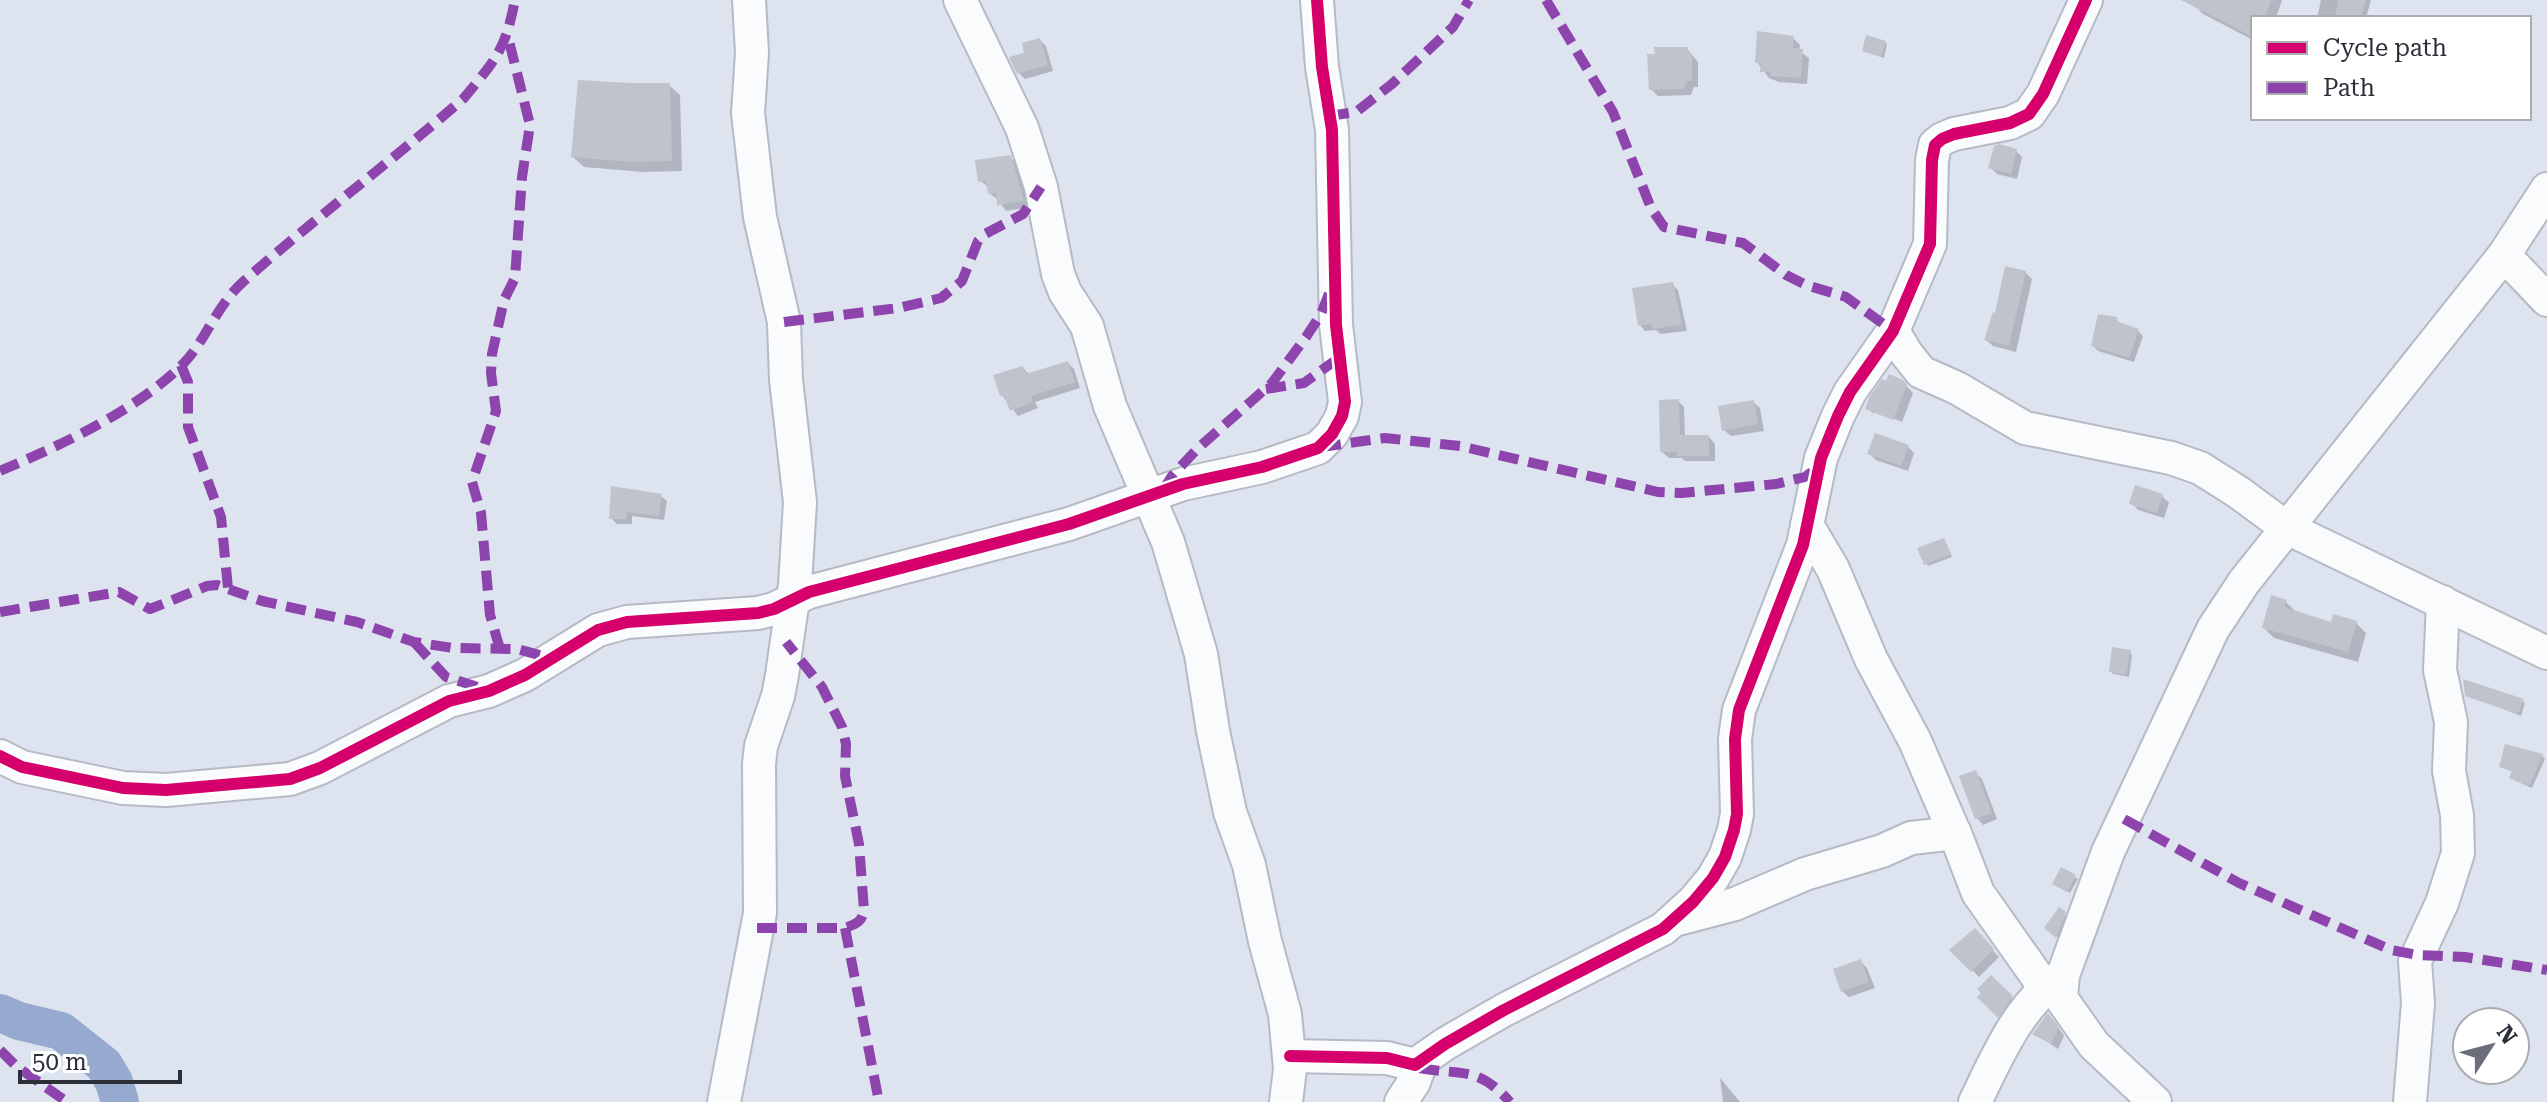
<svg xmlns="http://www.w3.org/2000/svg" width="2547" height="1102" font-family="'Roboto Serif',serif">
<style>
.shadow{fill:#0003}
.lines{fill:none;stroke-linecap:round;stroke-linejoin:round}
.river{stroke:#96aad0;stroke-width:38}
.building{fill:#bec3cc}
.minor-casing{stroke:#b5bac4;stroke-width:36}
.minor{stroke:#fafbfd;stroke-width:32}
.quiet{stroke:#8e44ad;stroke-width:10;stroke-dasharray:20 10;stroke-linecap:butt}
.cycleway-casing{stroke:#fff;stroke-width:17}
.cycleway{stroke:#d6006c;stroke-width:12}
</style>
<rect width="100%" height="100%" fill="#dde3ef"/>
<g class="shadow">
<polygon points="2196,0 2282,0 2276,18 2253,18 2253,40 2203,14 2194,5"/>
<polygon points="2321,0 2371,0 2366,18 2317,18"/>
<polygon points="1793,38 1800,45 1799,51 1809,58 1807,84 1779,82 1769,78 1757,62"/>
<polygon points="1040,40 1046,46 1053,71 1025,79 1018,72 1027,54"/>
<polygon points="1885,42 1887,45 1884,58 1864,51"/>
<polygon points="1687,49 1698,62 1698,87 1694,87 1691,95 1658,96 1651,89"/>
<polygon points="669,85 680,95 682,171 643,172 584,167 573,157"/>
<polygon points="2016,151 2022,157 2017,179 1997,174 1991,168"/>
<polygon points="1010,157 1017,164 1030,207 1006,211 998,200 989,193 989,187 980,181"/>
<polygon points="2025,272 2032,279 2016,352 1993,346 1986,340"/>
<polygon points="1672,284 1678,290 1687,331 1660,334 1656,330 1645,331 1640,325"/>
<polygon points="2116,319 2121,325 2138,331 2143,336 2134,362 2098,351 2093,346"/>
<polygon points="1068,363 1074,369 1080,388 1035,402 1038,408 1018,416 1002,395 1023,368 1030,375"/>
<polygon points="1902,381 1913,393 1902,422 1873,410 1873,414 1868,408"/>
<polygon points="1678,401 1684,407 1685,437 1709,437 1715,444 1715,461 1685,461 1682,458 1669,458 1662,452"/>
<polygon points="1753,402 1760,408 1764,431 1731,436 1724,430"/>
<polygon points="1908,447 1914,453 1908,471 1876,460 1869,453"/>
<polygon points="661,496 667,501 664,520 632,516 632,524 617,524 611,518"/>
<polygon points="2162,496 2169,503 2164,518 2138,510 2132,503"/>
<polygon points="1944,540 1952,557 1928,566 1926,563"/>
<polygon points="2286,602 2296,612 2332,624 2356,623 2366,633 2358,662 2274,638 2264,628"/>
<polygon points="2130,652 2132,655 2129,677 2113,674 2111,671"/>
<polygon points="2467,695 2522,701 2525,703 2521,716"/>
<polygon points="2542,756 2545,759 2532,788 2514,780 2513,772 2501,767"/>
<polygon points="1975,772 1982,779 1997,819 1983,825 1977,818"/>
<polygon points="2075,877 2078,879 2070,893 2057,886"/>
<polygon points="2059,910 2067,917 2059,938 2046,928"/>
<polygon points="1975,931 1999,957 1979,977 1952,950"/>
<polygon points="1861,962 1867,968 1875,988 1849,997 1842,991"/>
<polygon points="1991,978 2018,1005 2005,1022 1979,997"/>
<polygon points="2055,1022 2064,1036 2058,1049 2035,1034"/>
<polygon points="1720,1078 1740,1102 1723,1102"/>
</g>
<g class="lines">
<polyline class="river" points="0,1013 19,1021 61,1031 104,1065 114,1082 120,1102"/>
</g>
<g class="building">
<polygon points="2181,0 2271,0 2265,18 2253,18 2253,37"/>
<polygon points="2338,0 2366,0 2361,18 2335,18"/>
<polygon points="1757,31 1794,36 1793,48 1803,49 1801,78 1770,76 1770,72 1760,72 1761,63 1755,63"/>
<polygon points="1866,35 1886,41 1881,57 1862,51"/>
<polygon points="1040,38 1048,65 1017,74 1009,57 1024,53 1022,43"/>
<polygon points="1654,47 1688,47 1688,53 1692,53 1692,81 1687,81 1684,89 1649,90 1647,54 1655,54"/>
<polygon points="578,80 629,83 670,83 672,161 631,162 571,157"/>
<polygon points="1999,144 2017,149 2011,174 1988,168 1994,146"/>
<polygon points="1011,155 1024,201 997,205 996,193 988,194 986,181 978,182 975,160"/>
<polygon points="2005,266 2026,271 2009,346 1984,340 1993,312 1995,313"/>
<polygon points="1673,282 1682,325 1653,329 1652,324 1638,326 1632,288"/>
<polygon points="2098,314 2117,317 2116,321 2139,329 2129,358 2091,346"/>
<polygon points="1068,361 1075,382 1031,396 1033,402 1010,411 1004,395 1000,396 993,375 1023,366 1026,374"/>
<polygon points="1889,374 1903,380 1907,385 1893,420 1865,409 1870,396 1882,379 1886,381"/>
<polygon points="1679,399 1680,435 1709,435 1709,456 1677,456 1677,452 1660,452 1659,400"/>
<polygon points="1754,400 1758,424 1722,431 1718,406"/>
<polygon points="1875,433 1909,445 1901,466 1867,454"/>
<polygon points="2135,485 2163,494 2157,513 2129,504"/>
<polygon points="611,486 662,494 659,516 627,512 626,519 609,519"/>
<polygon points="1944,538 1951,554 1924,565 1917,548"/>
<polygon points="2271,595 2287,600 2284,607 2331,622 2333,614 2357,621 2348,652 2262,628"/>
<polygon points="2112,647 2131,650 2126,675 2109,672"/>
<polygon points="2463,679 2524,699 2518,714 2465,696"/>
<polygon points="2505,744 2543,754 2529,786 2509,778 2512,771 2499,767"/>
<polygon points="1976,770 1992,813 1975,819 1959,776"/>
<polygon points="2061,867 2076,875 2067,892 2052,884"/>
<polygon points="2059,907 2066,912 2056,938 2044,928"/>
<polygon points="1975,928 1994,949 1971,972 1949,950"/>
<polygon points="1861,959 1869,982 1841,992 1833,969"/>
<polygon points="1991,975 2013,996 1998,1018 1977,997 1981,993 1977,989"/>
<polygon points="2048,1013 2059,1028 2051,1044 2032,1034"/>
</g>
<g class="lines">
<defs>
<g id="minor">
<polyline points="960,0 1022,128 1041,187 1058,274 1065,292 1087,326 1110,406 1168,542 1201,654 1213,731 1230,812 1249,865 1265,941 1285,1014 1290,1069 1286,1102"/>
<polyline points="2504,255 2547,300"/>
<polyline points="1893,331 1906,353 1921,372 1957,388 2025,428 2171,458 2200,468 2238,492 2287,528 2547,653"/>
<polyline points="1807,525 1833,569 1871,659 1915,741 1958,841 1978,893 2045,988"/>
<polyline points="0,756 22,767 123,788 166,790 290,779 320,768 449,701 489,691 525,675 598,630 627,622 758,613 774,609 809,592 1069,524 1183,484 1262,467 1318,448 1332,434 1342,416 1345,402 1336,325 1332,130 1322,67 1317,0"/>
<polyline points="1674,920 1735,904 1805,874 1882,851 1911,838 1955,833"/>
<polyline points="1290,1056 1387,1058 1415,1065 1445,1044 1504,1010 1663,929 1693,902 1713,878 1725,857 1734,830 1737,814 1735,739 1739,710 1803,545 1821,458 1838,416 1850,392 1893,331 1930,244 1932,160 1935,145 1942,139 1954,134 2010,123 2029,114 2043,94 2086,0"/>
<polyline points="724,1102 760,913 759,764 761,746 778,696 782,675 795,585 800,502 786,380 784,322 760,217 748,113 752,53 749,0"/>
<polyline points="1401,1102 1414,1082 1421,1062"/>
<path d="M 1975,1102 C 1997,1057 2018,1006 2060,977"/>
<polyline points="2155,1102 2094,1045 2061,998 2063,975 2108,852 2213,629 2244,582 2504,255 2547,189"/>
<polyline points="2410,1102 2418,1003 2415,961 2442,903 2458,853 2457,815 2449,771 2451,722 2440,670 2443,602"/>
</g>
</defs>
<use href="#minor" class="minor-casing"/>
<use href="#minor" class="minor"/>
<g class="quiet">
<polyline points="1546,0 1613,112 1651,208 1664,227 1743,243 1786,275 1806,285 1846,297 1893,331"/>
<polyline points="1329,116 1356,112 1392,84 1453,27 1469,0"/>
<polyline points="784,322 898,308 941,298 962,281 978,241 985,234 1023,214 1041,187"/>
<polyline points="181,365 188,382 188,427 221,517 228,588"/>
<polyline points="1266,389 1304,383 1340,357"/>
<polyline points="1321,447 1385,438 1460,446 1658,492 1682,493 1776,484 1805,477 1818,467"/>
<path d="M 0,471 C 61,445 136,411 183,364 C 207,339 215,307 244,281 C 315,218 392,161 464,98 C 496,59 505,51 515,0"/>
<polyline points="1163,490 1172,476 1197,449 1272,383 1306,337 1321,314 1330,291"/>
<polyline points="0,612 119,592 150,609 207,586 217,585 262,601 357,622 414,642 453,648 517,649 550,658"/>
<polyline points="414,642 446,677 484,689"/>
<polyline points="500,649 490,615 481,513 472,482 496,411 491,373 492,354 504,300 515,278 522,177 530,125 508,37"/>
<polyline points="2124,819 2239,883 2391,950 2417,955 2465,957 2547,970"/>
<path d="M 757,928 L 845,928 C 856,924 862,922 864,910 L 859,844 L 845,776 L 846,744 L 842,727 L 822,687 L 786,642"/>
<polyline points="845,928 879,1102"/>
<polyline points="0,1050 16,1066 67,1102"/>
<path d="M 1419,1068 C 1463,1076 1477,1065 1510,1102"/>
</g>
<defs>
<g id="cycleway">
<polyline points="0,756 22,767 123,788 166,790 290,779 320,768 449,701 489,691 525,675 598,630 627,622 758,613 774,609 809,592 1069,524 1183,484 1262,467 1318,448 1332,434 1342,416 1345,402 1336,325 1332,130 1322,67 1317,0"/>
<polyline points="1290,1056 1387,1058 1415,1065 1445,1044 1504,1010 1663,929 1693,902 1713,878 1725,857 1734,830 1737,814 1735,739 1739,710 1803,545 1821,458 1838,416 1850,392 1893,331 1930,244 1932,160 1935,145 1942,139 1954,134 2010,123 2029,114 2043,94 2086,0"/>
</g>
</defs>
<use href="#cycleway" class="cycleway-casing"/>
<use href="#cycleway" class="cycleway"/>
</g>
<rect x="2251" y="16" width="280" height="104" fill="#ffffff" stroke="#aaacaf" stroke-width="2"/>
<rect x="2267" y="42" width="40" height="12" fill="#d6006c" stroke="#aaacaf" stroke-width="2"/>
<text x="2323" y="56" font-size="24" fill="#2a2f38">Cycle path</text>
<rect x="2267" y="82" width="40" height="12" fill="#8e44ad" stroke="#aaacaf" stroke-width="2"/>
<text x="2323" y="96" font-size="24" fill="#2a2f38">Path</text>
<g transform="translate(2491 1046) rotate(54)"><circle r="38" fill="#ffffff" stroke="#aaacaf" stroke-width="2"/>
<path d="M0-6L14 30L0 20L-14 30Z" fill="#696e78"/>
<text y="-12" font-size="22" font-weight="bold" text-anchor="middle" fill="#2a2f38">N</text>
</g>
<path d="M20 1070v12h160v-12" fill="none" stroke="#2a2f38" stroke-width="4"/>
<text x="32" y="1070" font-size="24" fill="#2a2f38" stroke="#ffffff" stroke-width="6" paint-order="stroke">50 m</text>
</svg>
